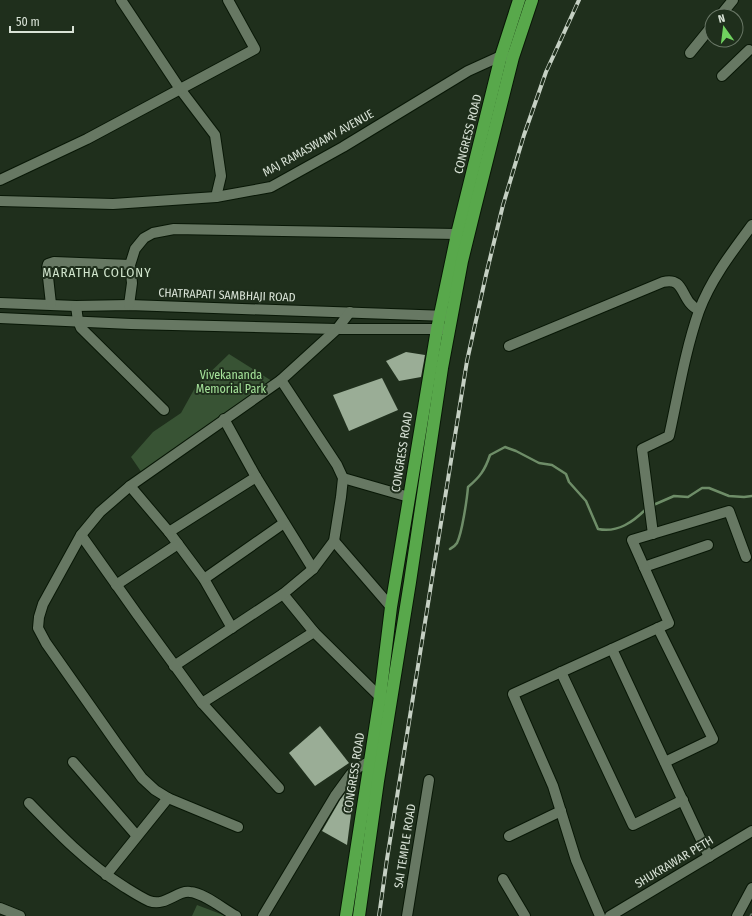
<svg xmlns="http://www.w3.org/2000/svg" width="752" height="916" font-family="'Fira Sans Condensed',sans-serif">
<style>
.green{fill:#385334}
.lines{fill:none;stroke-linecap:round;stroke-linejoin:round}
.stream{stroke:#6e8d68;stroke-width:2.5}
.building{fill:#9aad96}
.minor-casing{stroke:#081706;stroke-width:12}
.highway-casing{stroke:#081706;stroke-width:14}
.path{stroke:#6a7868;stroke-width:1.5;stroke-dasharray:3 2;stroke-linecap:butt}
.minor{stroke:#677863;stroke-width:10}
.highway{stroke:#58a84b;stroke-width:12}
.rail-casing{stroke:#c5d0c3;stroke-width:4}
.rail{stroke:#1f2f1c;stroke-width:2.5;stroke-dasharray:8;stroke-linecap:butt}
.labels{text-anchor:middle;stroke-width:4;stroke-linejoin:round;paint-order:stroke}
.street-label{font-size:12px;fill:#d8e2d6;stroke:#1f2f1c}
.park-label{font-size:12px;fill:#a5e29a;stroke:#1f2f1c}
.neighbourhood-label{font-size:13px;letter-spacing:1px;fill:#d1e5cd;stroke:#1f2f1c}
</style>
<rect width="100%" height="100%" fill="#1f2f1c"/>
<g class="green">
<polygon points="229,354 272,381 142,473 131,457 153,432 181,413 196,386"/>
<polygon points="197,905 226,916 192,916"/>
</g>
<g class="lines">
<g class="stream">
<polyline points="651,506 674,496 688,497 702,488 709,488 729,496 744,497 752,496"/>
<path d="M 450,549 C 453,547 455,546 457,543 C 462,533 467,499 468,487 C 480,477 485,470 490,455 L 505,447 L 516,451 L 539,463 L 552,465 L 566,474 L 569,482 L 586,501 L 598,529 C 618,533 633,522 647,508"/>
</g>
</g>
<g class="building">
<polygon points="406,352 425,355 421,377 399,381 386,361"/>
<polygon points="382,378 398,410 349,431 333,395"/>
<polygon points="320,726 349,763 315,786 289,753"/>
<polygon points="354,781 355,784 347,845 322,831 340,800"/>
</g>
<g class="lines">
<defs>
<g id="minor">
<polyline points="121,0 180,89 215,135 221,176 216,197"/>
<polyline points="720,16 733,0"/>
<polyline points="690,53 712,26"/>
<polyline points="722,76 749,50"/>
<polyline points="0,180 87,139 255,49 228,0"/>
<polyline points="0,201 113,204 216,197 271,187 343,147 468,71 501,56 506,56"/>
<polyline points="0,303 76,306 129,305 448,316"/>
<polyline points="51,304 47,268 48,264 54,262 130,265"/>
<polyline points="129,305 132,283 130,265 135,249 144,238 153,233 174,229 457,234"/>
<polyline points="76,306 78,321 81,328 164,410"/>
<polyline points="0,318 131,324 337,329 444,329"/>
<path d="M 509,346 L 663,282 C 686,276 680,302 699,310"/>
<polyline points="224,419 256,477 313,569"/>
<polyline points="343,478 409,497"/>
<polyline points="130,486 169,532 204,579 232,628"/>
<polyline points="169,532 256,477"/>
<path d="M 653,534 L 642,449 L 669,436 C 678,395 685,351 699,311 C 711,279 732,252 752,225"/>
<polyline points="81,535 137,614 202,703 314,632"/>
<polyline points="334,541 391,607"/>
<polyline points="644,567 708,545"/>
<polyline points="204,579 284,523"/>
<polyline points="116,585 178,544"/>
<polyline points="283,594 314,632 380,697 385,699"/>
<polyline points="658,628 713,739 665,762"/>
<polyline points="612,649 709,857"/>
<polyline points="174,666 283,594 313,569 334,541 341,497 343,478 337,465 281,380 337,329 350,312"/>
<polyline points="561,672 633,825 683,800"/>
<polyline points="202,703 279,788"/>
<polyline points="73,762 137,836"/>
<path d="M 29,803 C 58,833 87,863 123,886 C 131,891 140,897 149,901 C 166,907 177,890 190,892 C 204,893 223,909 236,916"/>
<polyline points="238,827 168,798 155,790 142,778 117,744 46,643 38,628 39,617 43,604 81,535 100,512 130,486 281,380"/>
<polyline points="509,836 561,811"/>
<polyline points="106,875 168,798"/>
<polyline points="503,879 525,916"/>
<polyline points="0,908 20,916"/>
<polyline points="263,916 335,796 351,774 359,767 369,762"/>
<polyline points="407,916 429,780"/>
<polyline points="600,916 576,860 553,786 513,694 669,623 632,540 729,511 746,557"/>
<polyline points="610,916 752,831"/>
<polyline points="737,916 752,888"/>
</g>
<g id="highway">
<polyline points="346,916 380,697 391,607 437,329 457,234 501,56 519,0"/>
<polyline points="359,916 378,781 410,582 442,368 462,261 475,208 513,57 532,0"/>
</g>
</defs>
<use href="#minor" class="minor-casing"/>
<use href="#highway" class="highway-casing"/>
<polyline class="path" points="750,916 752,913"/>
<use href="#minor" class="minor"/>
<use href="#highway" class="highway"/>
<defs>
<polyline id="rail" points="379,916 387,859 467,361 486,275 503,205 524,135 546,72 579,0"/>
</defs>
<use href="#rail" class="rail-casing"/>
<use href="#rail" class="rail"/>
</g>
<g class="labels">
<g class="street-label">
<text transform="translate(468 134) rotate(-76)" y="4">CONGRESS ROAD</text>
<text transform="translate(318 143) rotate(-29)" y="4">MAJ RAMASWAMY AVENUE</text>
<text transform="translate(227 295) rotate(2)" y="4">CHATRAPATI SAMBHAJI ROAD</text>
<text transform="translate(402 452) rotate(-81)" y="4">CONGRESS ROAD</text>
<text transform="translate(354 773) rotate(-81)" y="4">CONGRESS ROAD</text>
<text transform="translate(405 846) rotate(-81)" y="4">SAI TEMPLE ROAD</text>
<text transform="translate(674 862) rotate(-31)" y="4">SHUKRAWAR PETH</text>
</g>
<g class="park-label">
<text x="231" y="379">Vivekananda<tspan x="231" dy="14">Memorial Park</tspan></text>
</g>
<g class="neighbourhood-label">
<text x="97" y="277">MARATHA COLONY</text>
</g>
</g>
<g transform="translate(724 28) rotate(346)"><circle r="19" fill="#1f2f1c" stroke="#697766"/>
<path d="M0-3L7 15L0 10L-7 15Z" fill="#70d35f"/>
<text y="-6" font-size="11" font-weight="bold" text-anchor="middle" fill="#d8e2d6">N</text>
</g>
<path d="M10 26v6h63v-6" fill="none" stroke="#d8e2d6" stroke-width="2"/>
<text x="16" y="26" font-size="12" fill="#d8e2d6" stroke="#1f2f1c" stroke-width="3" paint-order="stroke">50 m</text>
</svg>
